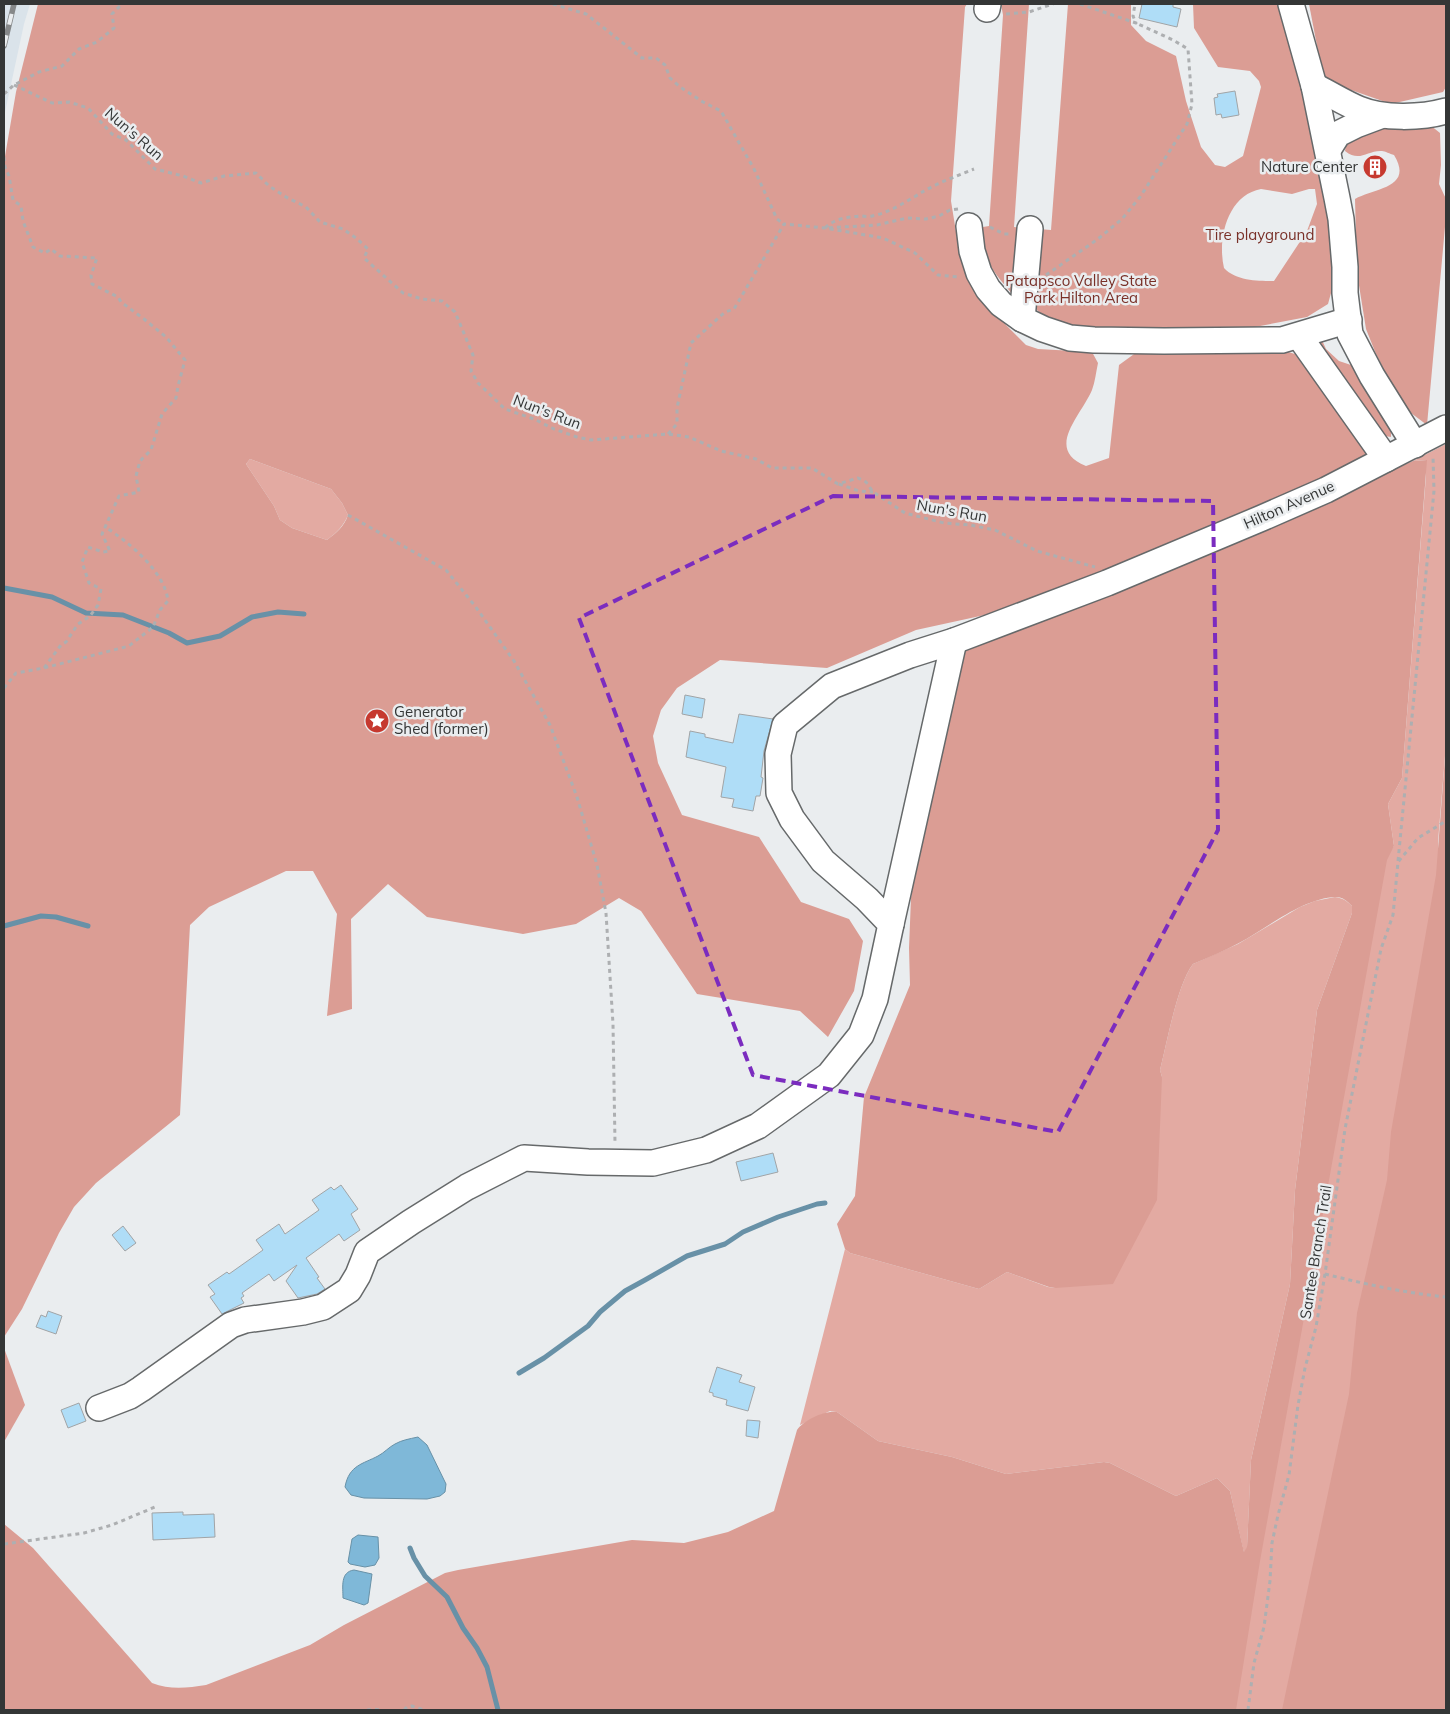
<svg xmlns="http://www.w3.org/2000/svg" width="1450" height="1714" font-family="Mulish,sans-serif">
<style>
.built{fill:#dae3ea}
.green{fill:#e3aaa2}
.forest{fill:#db9d94;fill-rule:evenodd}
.water{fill:#7fb8d8;stroke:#6891a7}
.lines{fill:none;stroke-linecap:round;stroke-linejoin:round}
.stream{stroke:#6891a7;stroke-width:5}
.building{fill:#afddf7;stroke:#a1a4a6}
.minor-casing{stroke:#66696a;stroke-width:28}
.path{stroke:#adafb1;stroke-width:3;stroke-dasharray:4 4;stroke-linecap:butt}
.minor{stroke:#fff;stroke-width:25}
.rail-casing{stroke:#868889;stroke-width:5.5}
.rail{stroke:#eaedef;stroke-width:4;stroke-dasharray:11;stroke-linecap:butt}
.marked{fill:none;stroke:#7b2cbf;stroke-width:4;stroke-dasharray:10 6;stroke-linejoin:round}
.labels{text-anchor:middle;stroke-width:5;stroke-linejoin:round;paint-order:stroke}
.street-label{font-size:15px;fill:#343636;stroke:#eaedef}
.poi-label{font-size:15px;fill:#343636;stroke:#eaedef;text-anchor:end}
.park-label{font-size:15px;fill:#793028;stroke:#eaedef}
</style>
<rect width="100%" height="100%" fill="#eaedef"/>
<polygon class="built" points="4,4 30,4 24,24 4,117"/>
<g class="green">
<polygon points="1446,444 1446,744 1438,842 1446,1710 1222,1710 1370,879 1394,846 1388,804 1402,778 1426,476 1426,460 1413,461"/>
<path d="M 250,459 L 331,489 L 342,503 L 348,515 C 343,527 337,532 327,540 L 292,528 L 280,520 L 274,506 L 246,464 Z"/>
<path d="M 1335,897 C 1343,898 1347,901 1352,906 L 1352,913 L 1317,1010 L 1295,1190 L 1290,1284 L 1251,1460 L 1247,1548 L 1244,1553 L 1230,1491 L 1217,1478 L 1176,1496 L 1110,1463 L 1104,1462 L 1006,1474 L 952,1457 L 878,1441 L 837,1412 L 830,1411 L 800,1425 L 845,1249 L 850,1253 L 979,1289 L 1007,1272 L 1048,1287 L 1055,1288 L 1162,1077 L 1160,1070 C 1167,1043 1177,985 1193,964 L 1238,944 L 1300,907 L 1315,901 Z"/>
</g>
<g class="forest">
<path d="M 38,4 L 967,4 L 965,7 L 951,201 L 957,238 L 964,263 L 969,276 L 1006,325 L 1026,345 L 1038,349 L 1092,352 L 1098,363 C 1096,372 1095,382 1092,390 C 1081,416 1044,449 1086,466 L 1109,458 L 1119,365 L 1141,349 L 1274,348 L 1295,354 L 1370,457 L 1298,492 L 1026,606 L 916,630 L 827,668 L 720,660 L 677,688 L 661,710 L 653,736 L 658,763 L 682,815 L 759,837 L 801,902 L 849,919 L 863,941 L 854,991 L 828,1037 L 800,1011 L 697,994 L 641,911 L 619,898 L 576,924 L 523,934 L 427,917 L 388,884 L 351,919 L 352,1009 L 327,1016 L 337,914 L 313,871 L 286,871 L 209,907 L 190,925 L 180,1115 L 96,1183 L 74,1207 L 59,1233 L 22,1309 L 4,1337 L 4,162 L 16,92 ZM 250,459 L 331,489 L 342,503 L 348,515 C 344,527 337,532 327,540 L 292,528 L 280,520 L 274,506 L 246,464 Z"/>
<path d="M 1001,4 L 1029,4 L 1014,227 L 1022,228 L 1014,296 C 994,272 981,261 983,227 L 989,226 L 1003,15 Z"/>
<path d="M 1068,4 L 1131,4 L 1131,25 L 1146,41 L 1176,56 L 1186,101 L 1201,147 L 1215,165 L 1225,167 L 1243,156 L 1261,87 L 1259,81 L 1250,71 L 1218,67 L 1194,28 L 1193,4 L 1282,4 L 1285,11 L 1332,229 L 1334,282 L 1328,304 L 1307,317 L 1239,330 L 1076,329 L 1045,317 L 1037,310 L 1034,273 L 1038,229 L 1051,230 ZM 1261,189 L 1292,194 L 1309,189 L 1315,189 L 1317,204 L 1307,231 L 1274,281 C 1258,281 1236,281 1224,268 C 1217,238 1228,195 1261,189 Z"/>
<polygon points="1309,4 1446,4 1446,87 1443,92 1391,104 1334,84 1323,77"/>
<path d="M 1430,125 L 1440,133 L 1441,165 L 1439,184 L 1446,199 L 1446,216 L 1427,425 L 1403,407 L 1376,354 L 1366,329 L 1357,273 L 1355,199 C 1375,188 1414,188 1394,155 C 1390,154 1385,151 1382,151 C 1367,150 1360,163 1345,151 L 1346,145 L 1368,129 L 1389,126 Z"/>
<polygon points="1321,338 1326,349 1339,361 1357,367 1391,418 1391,437 1379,435 1315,342"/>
<path d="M 1427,460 L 1402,778 L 1388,804 L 1394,846 L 1387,860 L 1260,1561 L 1236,1710 L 4,1710 L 4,1524 L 33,1548 L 152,1683 C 170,1690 187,1688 206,1685 L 310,1645 L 344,1625 L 445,1573 L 458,1570 L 632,1540 L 684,1543 L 728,1532 L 774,1511 L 797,1430 C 804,1420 825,1410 837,1412 L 878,1441 L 952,1457 L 1006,1474 L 1104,1462 L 1110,1463 L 1176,1496 L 1217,1478 L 1230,1491 L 1244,1552 L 1247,1547 L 1251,1460 L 1290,1284 L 1295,1190 L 1317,1010 L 1352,913 L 1352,906 C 1347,901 1343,897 1336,897 C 1303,898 1267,928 1239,943 C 1224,951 1209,957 1193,964 C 1177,985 1167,1043 1160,1070 L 1162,1077 L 1157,1200 L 1113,1284 L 1055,1288 L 1049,1287 L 1007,1272 L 979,1289 L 850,1253 L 845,1249 L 837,1224 L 855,1196 L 864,1097 L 910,985 L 909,948 L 911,898 L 937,738 L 961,654 L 994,634 L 1247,534 L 1413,461 Z"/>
<polygon points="1446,744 1446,1710 1282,1710 1349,1394 1357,1313 1387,1180 1391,1132 1436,875"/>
<polygon points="4,1348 25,1405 4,1442"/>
</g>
<g class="water">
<path d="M 418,1437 L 427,1445 L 446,1484 L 445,1492 L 440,1496 L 427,1499 L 364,1498 L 351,1495 L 345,1487 C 349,1465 363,1464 378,1456 C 384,1453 389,1447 395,1444 C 402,1440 409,1439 418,1437 Z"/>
<polygon points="358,1535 378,1537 379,1558 375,1565 365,1567 350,1564 348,1562 352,1539"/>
<path d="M 354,1570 L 372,1574 L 368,1603 L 364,1605 L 343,1598 C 343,1587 340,1572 354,1570 Z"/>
</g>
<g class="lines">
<g class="stream">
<polyline points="4,588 52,597 86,613 123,615 169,633 187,643 220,636 252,617 278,612 304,614"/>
<polyline points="4,926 41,916 56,917 88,926"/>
<polyline points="519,1373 544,1358 588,1326 600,1312 625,1291 645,1280 687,1256 725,1244 743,1232 778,1217 817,1204 825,1203"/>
<polyline points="410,1548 414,1558 425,1576 447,1597 463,1628 477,1648 487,1667 498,1710"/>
</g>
</g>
<g class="building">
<polygon points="1142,4 1173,4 1173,7 1181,9 1177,27 1139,18"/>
<polygon points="1235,91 1239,115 1222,118 1221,114 1216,115 1214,98 1218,97 1217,94"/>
<polygon points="1381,158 1382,175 1369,175 1368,159"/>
<polygon points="685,695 705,699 702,718 682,714"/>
<polygon points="739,714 773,719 764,751 761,777 763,778 760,796 756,796 753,811 732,807 734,799 721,797 726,767 686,757 690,731 705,734 705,737 733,743"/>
<polygon points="773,1153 778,1172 741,1181 736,1162"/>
<polygon points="341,1185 358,1209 351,1214 360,1230 344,1241 339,1234 306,1258 319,1277 317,1278 325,1289 317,1294 298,1298 286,1281 297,1265 274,1281 269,1274 242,1293 244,1296 241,1298 244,1303 222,1314 210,1297 215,1294 208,1285 227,1272 229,1274 263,1250 256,1240 279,1224 285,1234 319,1210 312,1200 331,1187 334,1190"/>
<polygon points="123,1226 136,1243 125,1251 112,1235"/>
<polygon points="48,1311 62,1316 56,1334 36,1327 41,1315 46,1317"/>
<polygon points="717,1367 742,1375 739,1382 755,1387 748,1411 726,1405 727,1400 713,1396 713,1393 709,1392"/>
<polygon points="79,1403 86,1421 68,1428 61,1410"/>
<polygon points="747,1420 760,1421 758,1438 746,1436"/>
<polygon points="183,1512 183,1515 214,1514 215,1537 153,1540 152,1513"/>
</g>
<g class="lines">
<defs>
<g id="minor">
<polyline points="1291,4 1314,86 1337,198 1341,219 1345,267 1345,293 1350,334 1372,376 1415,445"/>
<polyline points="987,9 988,4"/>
<path d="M 1314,86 C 1329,93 1344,103 1359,109 C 1383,119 1421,118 1446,111"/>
<polyline points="1328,150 1338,134 1356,125 1380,116"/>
<polyline points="969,226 972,251 979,273 988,289 1001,304 1022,319 1043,329 1070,338 1094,340 1164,341 1282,340 1349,320"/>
<polyline points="1022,319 1030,229"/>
<polyline points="1299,336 1386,459"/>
<polyline points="891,924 954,641"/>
<polyline points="99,1408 130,1396 141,1389 231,1325 245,1320 303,1312 323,1307 349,1290 358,1275 367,1252 411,1222 467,1187 524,1158 588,1162 653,1163 706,1150 758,1126 829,1075 861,1035 875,999 891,924 867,899 823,861 792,819 779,793 778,754 785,725 832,686 910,655 954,641 1107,583 1262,518 1326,490 1446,428"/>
</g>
</defs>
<use href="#minor" class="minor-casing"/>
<g class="path">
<polyline points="553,4 586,14 642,58 656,58 665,65 670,78 680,87 703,102 721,111 754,169 777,219 784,224"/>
<polyline points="1080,4 1136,23 1133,16 1135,4"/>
<polyline points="1006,14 1029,12 1053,4"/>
<polyline points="14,85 52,103 69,102 88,108 112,134 126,140 155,169 183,176 201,183 224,176 256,173 269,186 286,197 306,207 320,222 343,229 356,238 368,249 364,258 403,293 422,299 442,301 455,312 473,355 471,371 478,383 505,409 534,419 554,429 577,437 591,440 668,434 689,437 721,451 756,459 772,468 812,468 838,484 858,478 866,482 873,492 905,513 944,523 970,525 995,530 1037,551 1095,567"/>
<polyline points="4,94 14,85 39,72 62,66 79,49 97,42 114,28 112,14 122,4"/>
<polyline points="4,157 5,167 9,176 13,200 21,206 23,221 33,247 45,253 51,249 60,256 97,258 91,275 92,284 118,297 121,302 144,319 166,337 185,360 178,386 176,398 162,414 151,450 140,461 136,476 139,492 119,496 102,534 110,551 103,552 88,547 82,562 89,583 101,589 98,605 90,616 78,624 66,642 61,645 44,668"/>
<path d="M 958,209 L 950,210 L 939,216 L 926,219 L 907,218 L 877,225 L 825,228 C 834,219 847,217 860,216 C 864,216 868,217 872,216 C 889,213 909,200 924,191 C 940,182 957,176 974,169"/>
<polyline points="990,227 1004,234 1010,234"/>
<polyline points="1046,275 1098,239 1122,219 1140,197 1187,124 1192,104 1188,49 1173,40 1136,23"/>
<polyline points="668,434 677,424 677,408 691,343 725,312 734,309 784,224 825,228 883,238 915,253 938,275 959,277"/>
<polyline points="839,484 859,491 873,492"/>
<polyline points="348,515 446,570 475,606 514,661 550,725 577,797 597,865 606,913 613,1024 615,1143"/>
<path d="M 4,688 L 16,673 L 44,668 L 129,646 L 153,627 L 160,610 L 168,601 C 165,572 129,542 105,527"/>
<polyline points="1398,861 1434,491 1433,456"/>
<path d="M 1325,1274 C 1365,1284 1405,1293 1446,1297"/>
<polyline points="4,1544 84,1533 112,1525 155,1507"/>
<polyline points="367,1710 374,1709 380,1710"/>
<polyline points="404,1710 407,1707 412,1706 424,1710"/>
<polyline points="1248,1710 1254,1663 1264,1627 1270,1581 1272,1543 1278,1515 1289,1475 1298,1405 1305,1368 1316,1327 1325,1274 1345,1129 1381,949 1393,915 1398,862 1418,838 1446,821"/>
</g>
<use href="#minor" class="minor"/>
<defs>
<polyline id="rail" points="4,46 14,4"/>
</defs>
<use href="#rail" class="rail-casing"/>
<use href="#rail" class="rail"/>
</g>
<path class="marked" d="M 833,496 L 1213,501 L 1218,830 L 1058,1132 L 753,1075 L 579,618 Z"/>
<defs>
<symbol id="building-disc" viewBox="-11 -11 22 22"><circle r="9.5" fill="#c6392f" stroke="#eaedef"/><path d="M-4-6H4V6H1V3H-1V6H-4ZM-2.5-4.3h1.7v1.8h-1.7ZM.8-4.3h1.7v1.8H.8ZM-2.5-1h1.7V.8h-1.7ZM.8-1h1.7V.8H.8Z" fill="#fff"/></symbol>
<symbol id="sight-disc" viewBox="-11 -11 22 22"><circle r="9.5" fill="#c6392f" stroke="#eaedef"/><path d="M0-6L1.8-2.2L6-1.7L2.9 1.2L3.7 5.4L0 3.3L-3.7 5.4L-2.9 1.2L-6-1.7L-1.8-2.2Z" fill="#fff"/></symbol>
</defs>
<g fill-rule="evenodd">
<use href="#building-disc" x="1361" y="153" width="28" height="28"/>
<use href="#sight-disc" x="363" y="707" width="28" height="28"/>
</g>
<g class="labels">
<g class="street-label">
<text transform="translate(134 134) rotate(41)" y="5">Nun's Run</text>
<text transform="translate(547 412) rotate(21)" y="5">Nun's Run</text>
<text transform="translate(1289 505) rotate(-24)" y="5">Hilton Avenue</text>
<text transform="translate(952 511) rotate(10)" y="5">Nun's Run</text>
<text transform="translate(1316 1252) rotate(-81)" y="5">Santee Branch Trail</text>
</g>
<g class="poi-label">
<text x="1358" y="172">Nature Center</text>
<text x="394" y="717" text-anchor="start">Generator<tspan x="394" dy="17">Shed (former)</tspan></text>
</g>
<g class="park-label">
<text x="1260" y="240">Tire playground</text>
<text x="1081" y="286">Patapsco Valley State<tspan x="1081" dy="17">Park Hilton Area</tspan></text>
</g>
</g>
<rect width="1450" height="1714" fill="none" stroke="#343636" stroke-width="10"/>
</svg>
